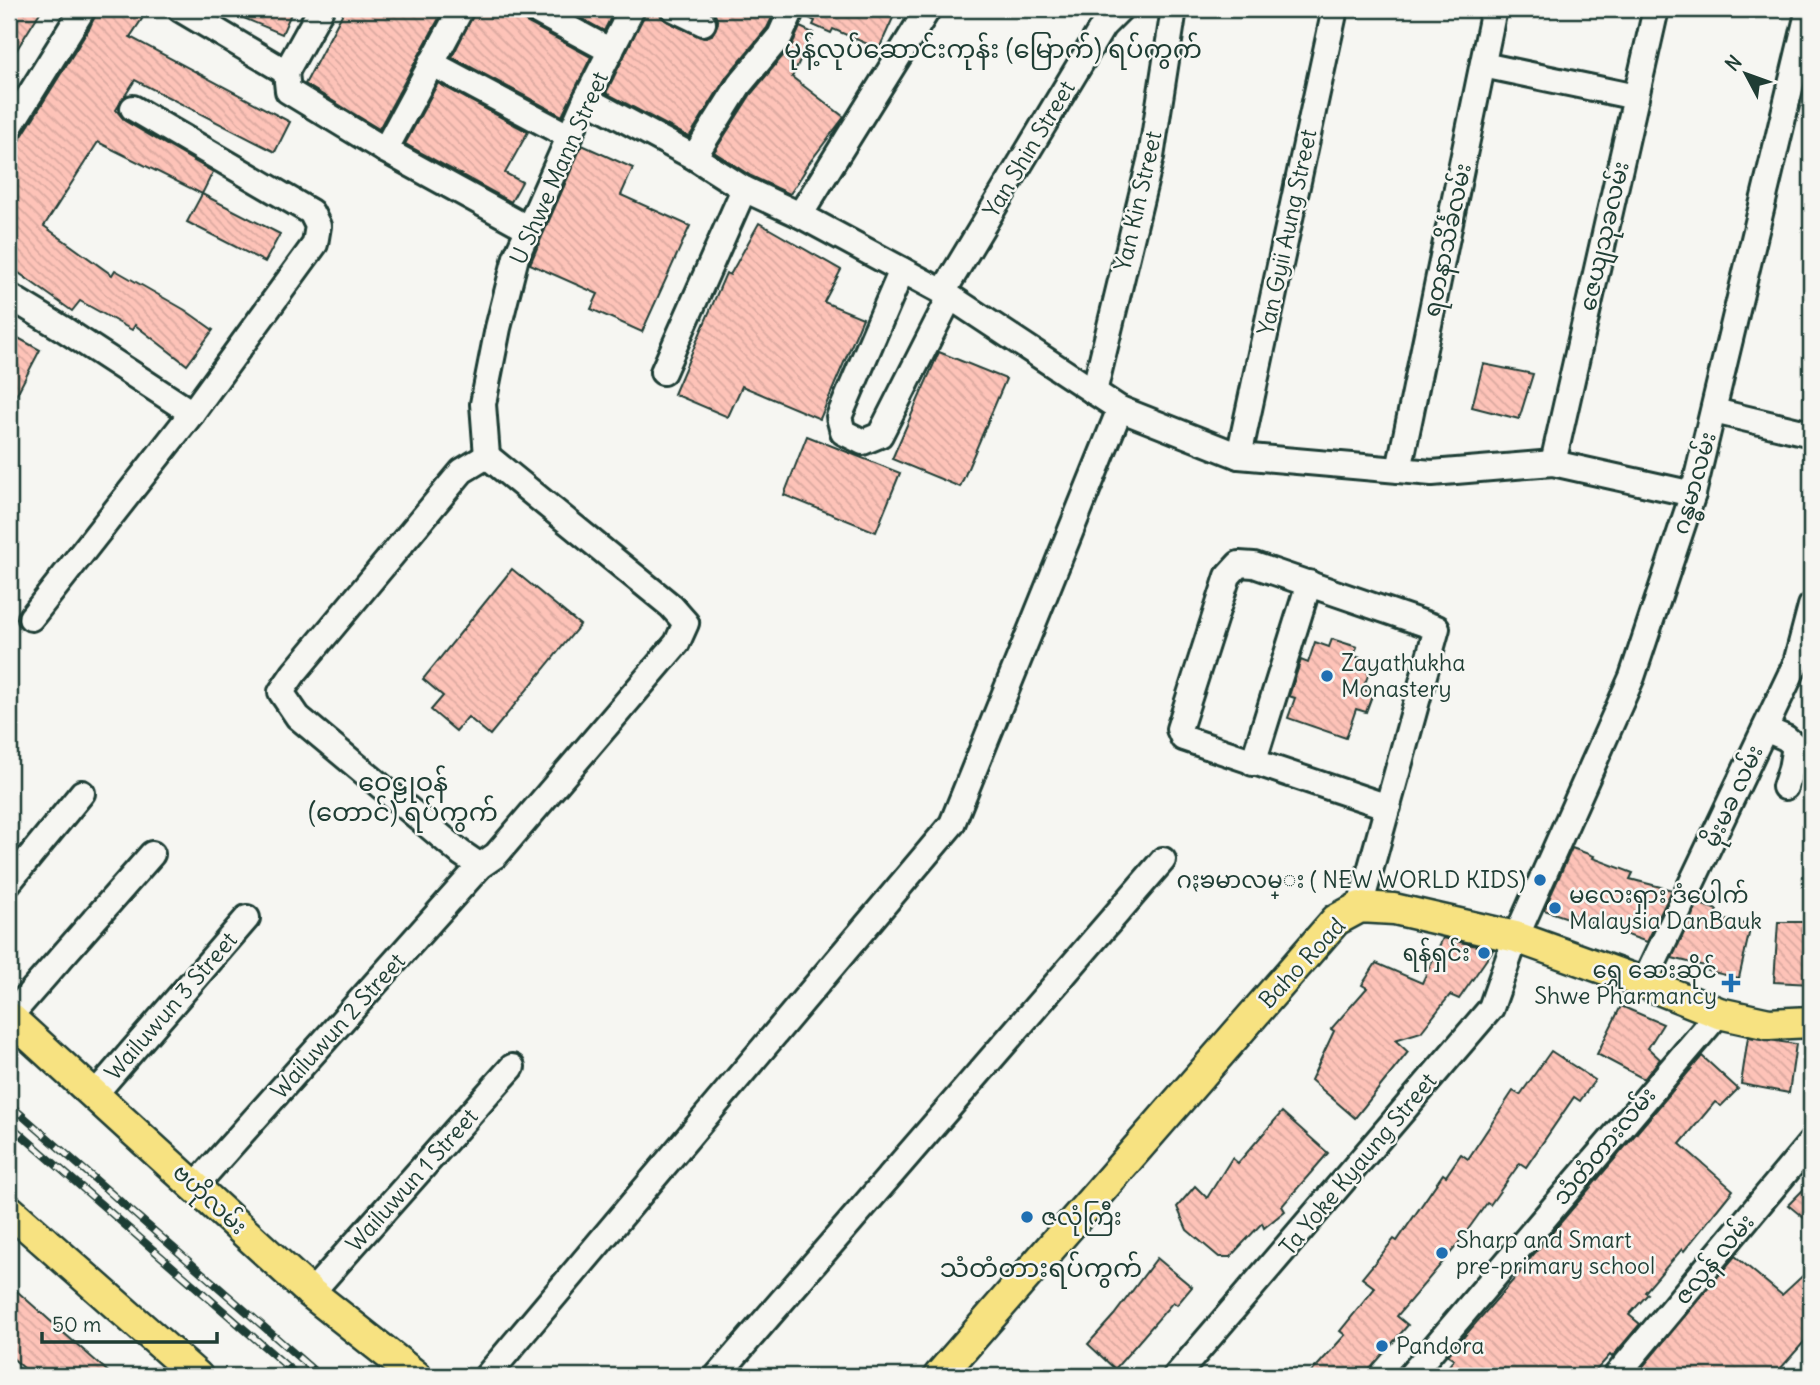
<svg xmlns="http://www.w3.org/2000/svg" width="1820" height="1385" font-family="Delius,'Noto Sans Myanmar',sans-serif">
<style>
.building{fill:url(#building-back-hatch);stroke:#1f3d34;stroke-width:2}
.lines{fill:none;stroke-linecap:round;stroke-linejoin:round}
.minor-casing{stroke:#1f3d34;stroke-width:30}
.major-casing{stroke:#1f3d34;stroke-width:35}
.minor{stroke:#f6f6f2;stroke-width:24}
.major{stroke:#f7e281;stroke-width:30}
.rail-casing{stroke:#1f3d34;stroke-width:8}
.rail{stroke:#f6f6f2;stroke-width:5;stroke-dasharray:16;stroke-linecap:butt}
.poi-dot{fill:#1f6fb2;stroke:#f6f6f2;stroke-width:2.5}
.labels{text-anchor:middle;stroke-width:5;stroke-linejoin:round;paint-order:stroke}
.street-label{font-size:23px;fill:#1f3d34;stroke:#f6f6f2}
.poi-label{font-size:23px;fill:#1f3d34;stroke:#f6f6f2;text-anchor:start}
.quarter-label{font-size:26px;fill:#1f3d34;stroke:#f6f6f2}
</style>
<defs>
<pattern id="building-back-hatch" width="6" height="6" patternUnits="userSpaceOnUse" patternTransform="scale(1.75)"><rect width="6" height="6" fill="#fec3b8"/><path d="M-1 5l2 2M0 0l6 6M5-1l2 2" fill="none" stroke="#d9a89f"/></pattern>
</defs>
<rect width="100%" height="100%" fill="#f6f6f2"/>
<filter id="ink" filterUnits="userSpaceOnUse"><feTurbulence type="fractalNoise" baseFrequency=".0143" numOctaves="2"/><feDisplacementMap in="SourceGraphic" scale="14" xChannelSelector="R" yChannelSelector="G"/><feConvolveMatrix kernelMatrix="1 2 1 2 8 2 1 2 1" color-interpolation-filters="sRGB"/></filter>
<g filter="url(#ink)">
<g class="building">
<polygon points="9,9 42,9 9,62"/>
<polygon points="98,9 126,9 142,19 130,37 290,122 275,152 135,80 116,110 125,121 213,172 202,194 98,142 44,226 112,275 115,270 185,310 213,330 187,365 135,325 132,330 80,301 72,311 9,266 9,157 90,27"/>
<polygon points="222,9 293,9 282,34"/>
<polygon points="345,9 444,9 379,129 305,84"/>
<polygon points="476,9 518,9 520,16 526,22 591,57 562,116 452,57"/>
<polygon points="564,9 615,9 604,31"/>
<polygon points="647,9 659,9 661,17 668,22 703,38 712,35 718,23 715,14 708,9 776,9 767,28 727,76 689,137 606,93"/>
<polygon points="807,9 897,9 879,49 833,29 831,33 813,25 815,21 805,16"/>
<polygon points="800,27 813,33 792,77 844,117 804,170 805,171 790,194 751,176 714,152 751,94 792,45"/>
<polygon points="438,83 528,132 505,173 522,182 511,202 405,144"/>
<polygon points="582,145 633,168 621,195 690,226 642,332 591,309 598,294 530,264"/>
<polygon points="202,194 280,234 265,262 187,222"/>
<polygon points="759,223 841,270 824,302 863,318 820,419 742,386 728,417 674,394 726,273 730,275"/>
<polygon points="9,333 40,350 9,409"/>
<polygon points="939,352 1006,379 960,487 892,459"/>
<polygon points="1483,364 1533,374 1519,419 1472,407"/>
<polygon points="807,436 900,473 876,532 784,495"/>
<polygon points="512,569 580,625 490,735 468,717 456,731 431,710 443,696 423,679"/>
<polygon points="1332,639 1357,647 1354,656 1373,662 1363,689 1373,693 1366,712 1356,709 1346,738 1288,718 1295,698 1289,696 1301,660 1308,663 1315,642 1329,647"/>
<polygon points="1572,848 1594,856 1593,858 1633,873 1630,879 1672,890 1647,942 1569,914 1568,918 1544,910"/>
<polygon points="1698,903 1717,910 1714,918 1751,925 1739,978 1708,971 1709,967 1672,958"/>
<polygon points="1778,922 1811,922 1811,984 1774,982"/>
<polygon points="1443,938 1493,950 1459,999 1450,995 1421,1032 1395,1040 1408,1052 1355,1118 1311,1080 1334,1031 1331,1029 1367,988 1362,985 1376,963 1422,983"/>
<polygon points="1621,1006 1663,1024 1648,1048 1660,1059 1644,1079 1597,1054"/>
<polygon points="1748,1037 1796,1044 1789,1093 1741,1084"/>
<polygon points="1551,1051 1595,1080 1580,1101 1574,1097 1526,1167 1520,1163 1490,1205 1487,1203 1454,1249 1397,1316 1408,1325 1364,1376 1308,1376 1345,1335 1340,1331 1375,1288 1362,1278 1394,1239 1397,1241 1443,1174 1446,1176 1461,1154 1468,1159 1513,1091 1520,1095"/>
<polygon points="1702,1056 1738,1089 1721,1106 1715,1102 1680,1144 1733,1190 1684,1251 1682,1249 1645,1292 1648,1294 1629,1315 1640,1324 1612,1357 1610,1355 1591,1376 1441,1376 1454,1359 1448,1355 1529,1262 1528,1261"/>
<polygon points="1282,1112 1328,1153 1282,1206 1285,1211 1264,1228 1262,1223 1230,1257 1219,1257 1187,1230 1177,1207 1195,1186 1207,1198 1232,1158 1238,1163"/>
<polygon points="1811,1182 1811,1224 1788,1205"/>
<polygon points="1735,1256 1782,1295 1811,1268 1811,1334 1774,1376 1635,1376"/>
<polygon points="1157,1258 1192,1287 1177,1305 1173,1302 1115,1369 1088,1344 1114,1315"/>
<polygon points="9,1284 65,1334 113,1376 33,1376 9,1355"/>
</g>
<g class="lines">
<defs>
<g id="minor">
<polyline points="180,9 286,72"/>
<polyline points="533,9 611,51"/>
<polyline points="674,9 703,23"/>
<polyline points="431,63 570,137"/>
<polyline points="1483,65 1636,97"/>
<polyline points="286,72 288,91 385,150 527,228"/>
<polyline points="286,72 321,9"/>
<polyline points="586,99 694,157 744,189 800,215 943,292 1120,409 1239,456 1432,473 1553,463 1693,494"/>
<polyline points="9,128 83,9"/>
<polyline points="385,150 461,9"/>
<polyline points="694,157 739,85 780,36 792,9"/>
<polyline points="800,215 928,9"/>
<polyline points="902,270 839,417 843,432 863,442 880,435 950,297"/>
<polyline points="943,292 1103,26 1120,9"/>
<polyline points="9,296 65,330 192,413"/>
<polyline points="663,372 744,189"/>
<polyline points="1094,392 1151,157 1174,9"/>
<polyline points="1714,411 1811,434"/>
<polyline points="487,456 483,404 498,328 516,257 586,99 632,9"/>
<polyline points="1239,456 1335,9"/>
<polyline points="1553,463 1656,9"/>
<polyline points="1399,470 1494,9"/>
<polyline points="31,618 192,413 315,244 318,226 311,212 133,108"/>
<polyline points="1765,729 1786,738 1795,746 1791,769 1785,787"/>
<polyline points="1253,763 1309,583"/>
<polyline points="480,866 461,853 298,717 281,692 294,673 462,471 487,456"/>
<polyline points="9,882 82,793"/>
<polyline points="1360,907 1437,628 1254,565 1239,564 1228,576 1179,729 1183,738 1388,807"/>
<polyline points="1644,983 1796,663 1811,606"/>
<polyline points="9,1017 152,854"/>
<polyline points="95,1094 247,918"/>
<polyline points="195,1186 480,866 496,855 677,643 686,623 671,606 487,456"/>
<polyline points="311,1293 512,1067"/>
<polyline points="487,1376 952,824 1120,409"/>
<polyline points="717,1376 1163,860"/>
<polyline points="1176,1376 1491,1008 1516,937 1632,677 1693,494 1809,9"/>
<polyline points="1410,1376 1719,1013"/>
<polyline points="1616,1376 1811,1142"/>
</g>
<g id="major">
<polyline points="9,1017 311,1293 416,1376"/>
<polyline points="9,1210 197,1376"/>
<polyline points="939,1376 1336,920 1360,907 1394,909 1516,937 1644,983 1719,1013 1769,1024 1811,1022"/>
</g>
</defs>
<use href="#minor" class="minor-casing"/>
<use href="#major" class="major-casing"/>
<use href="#minor" class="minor"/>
<use href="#major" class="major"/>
<defs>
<g id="rail">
<polyline points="9,1104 320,1376"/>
<polyline points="9,1124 298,1376"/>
</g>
</defs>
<use href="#rail" class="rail-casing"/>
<use href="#rail" class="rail"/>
</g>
</g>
<g class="poi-dot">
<circle cx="1327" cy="676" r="7"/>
<circle cx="1540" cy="880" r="7"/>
<circle cx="1555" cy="908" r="7"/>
<circle cx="1484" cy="953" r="7"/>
<path d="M1727.5 972.5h7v7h7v7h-7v7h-7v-7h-7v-7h7z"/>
<circle cx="1027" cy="1217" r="7"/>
<circle cx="1442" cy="1253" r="7"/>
<circle cx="1382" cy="1346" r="7"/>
</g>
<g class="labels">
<g class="street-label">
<text transform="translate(1029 149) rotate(-59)" y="8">Yan Shin Street</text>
<text transform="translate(559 168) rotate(-66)" y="8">U Shwe Mann Street</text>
<text transform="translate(1138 201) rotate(-77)" y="8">Yan Kin Street</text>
<text transform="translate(1287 232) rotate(-78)" y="8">Yan Gyii Aung Street</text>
<text transform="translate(1604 236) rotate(-77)" y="8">ဇေယျသုခလမ်း</text>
<text transform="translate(1447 240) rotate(-78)" y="8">ရတနာသိင်္ခလမ်း</text>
<text transform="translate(1694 483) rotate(-74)" y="8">ဂန္ဓမာလမ်း</text>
<text transform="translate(1733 796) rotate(-65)" y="8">မိုးမခ လမ်း</text>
<text transform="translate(1302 963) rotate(-47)" y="8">Baho Road</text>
<text transform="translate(171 1006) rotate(-49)" y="8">Wailuwun 3 Street</text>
<text transform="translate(338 1026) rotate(-48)" y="8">Wailuwun 2 Street</text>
<text transform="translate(1604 1146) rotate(-50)" y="8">သံတံတားလမ်း</text>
<text transform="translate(1358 1164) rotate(-50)" y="8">Ta Yoke Kyaung Street</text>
<text transform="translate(412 1180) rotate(-48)" y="8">Wailuwun 1 Street</text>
<text transform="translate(210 1199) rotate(43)" y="8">ဗဟိုလမ်း</text>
<text transform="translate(1714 1259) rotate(-50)" y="8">ဇလွန် လမ်း</text>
</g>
<g class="poi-label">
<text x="1341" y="671">Zayathukha<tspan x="1341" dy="26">Monastery</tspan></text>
<text x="1526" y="888" text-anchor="end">ဂႏၶမာလမ္း ( NEW WORLD KIDS)</text>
<text x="1569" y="903">မလေးရှား ဒံပေါက်<tspan x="1569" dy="26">Malaysia DanBauk</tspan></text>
<text x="1470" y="961" text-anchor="end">ရန်ရှင်း</text>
<text x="1717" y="978" text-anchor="end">ရွှေ ဆေးဆိုင်<tspan x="1717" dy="26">Shwe Pharmancy</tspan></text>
<text x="1041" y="1225">ဇလုံကြီး</text>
<text x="1456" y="1248">Sharp and Smart<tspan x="1456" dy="26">pre-primary school</tspan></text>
<text x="1396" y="1354">Pandora</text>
</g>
<g class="quarter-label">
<text x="993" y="58">မုန့်လုပ်ဆောင်းကုန်း (မြောက်) ရပ်ကွက်</text>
<text x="403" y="791">ဝေဠုဝန်<tspan x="403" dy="30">(တောင်) ရပ်ကွက်</tspan></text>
<text x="1041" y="1277">သံတံတားရပ်ကွက်</text>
</g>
</g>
<rect width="1820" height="1385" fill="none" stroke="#f6f6f2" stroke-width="35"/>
<rect x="18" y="18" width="1785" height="1350" fill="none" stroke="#1f3d34" stroke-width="2.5" filter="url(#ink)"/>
<g transform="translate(1746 74) rotate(311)" stroke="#f6f6f2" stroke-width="5" paint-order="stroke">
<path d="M0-5L12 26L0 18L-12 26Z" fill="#1f3d34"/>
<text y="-10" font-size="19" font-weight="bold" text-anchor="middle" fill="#1f3d34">N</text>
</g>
<path d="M42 1332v10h175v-10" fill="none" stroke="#1f3d34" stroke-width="3.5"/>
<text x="52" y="1332" font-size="21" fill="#1f3d34" stroke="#f6f6f2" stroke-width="5" paint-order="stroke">50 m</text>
</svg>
